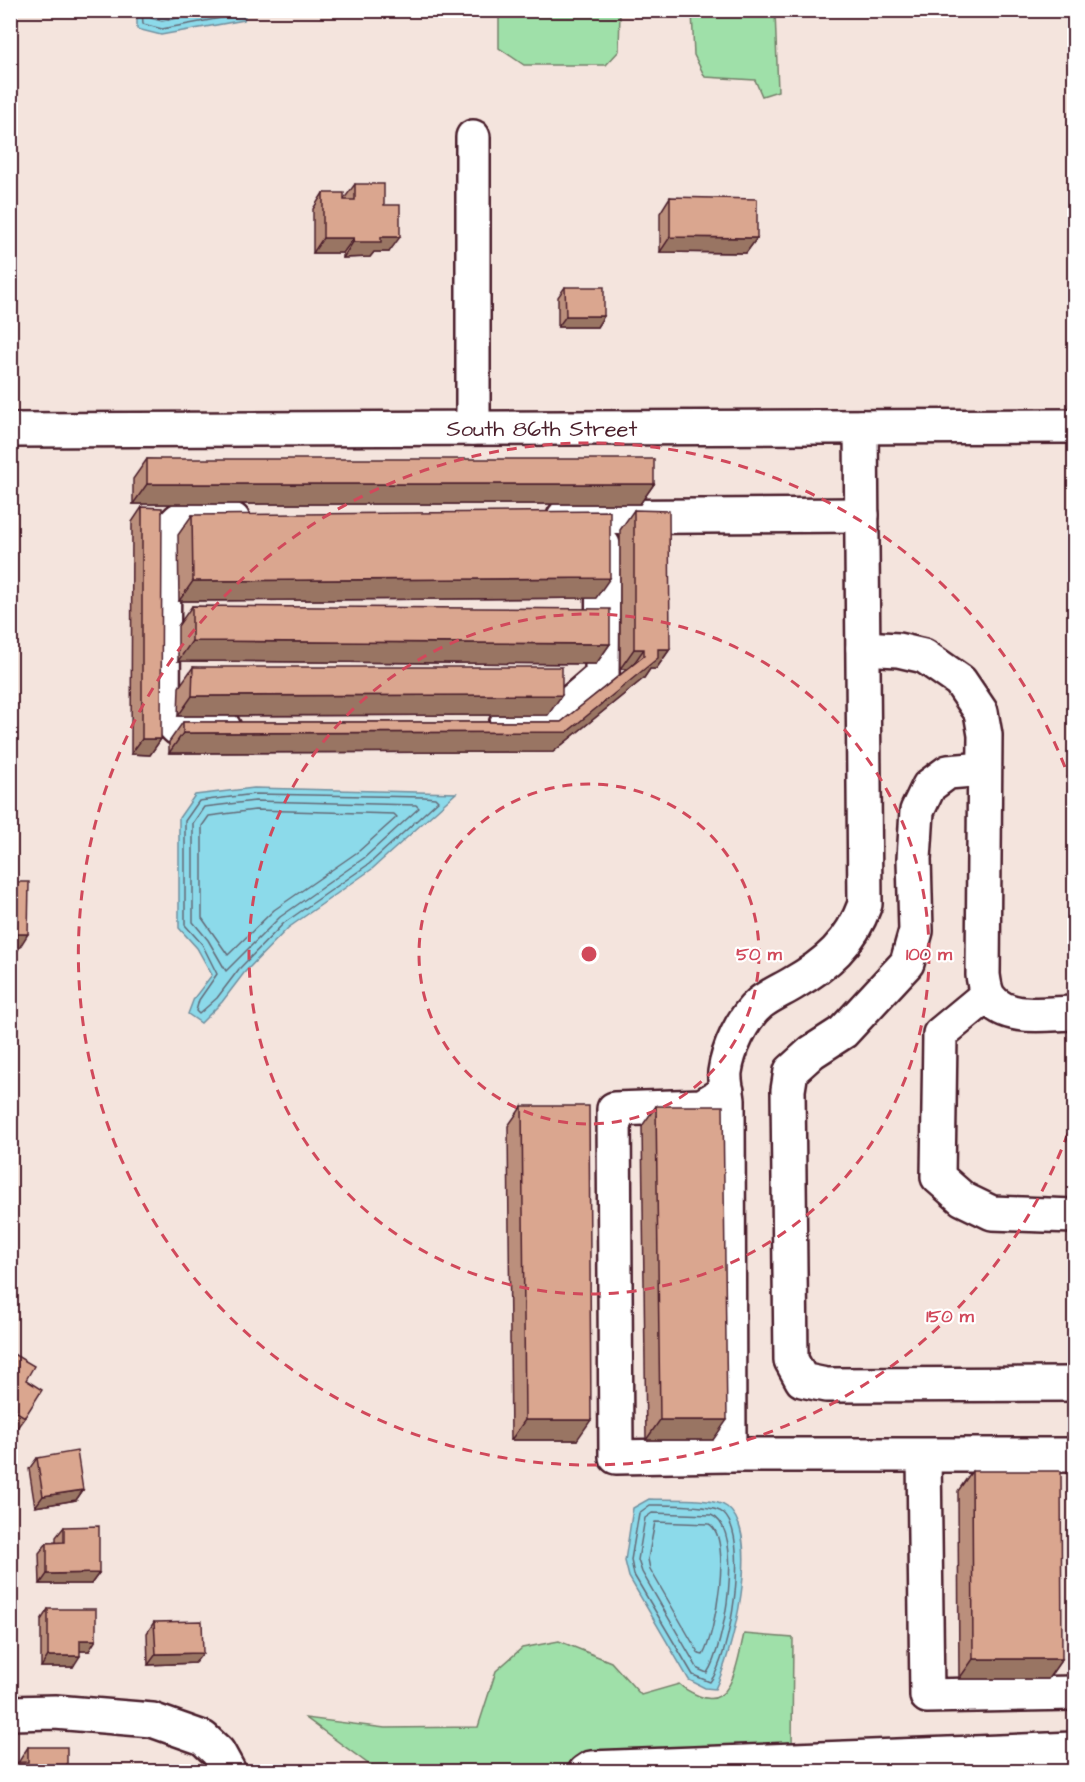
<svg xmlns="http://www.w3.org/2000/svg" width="1085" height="1782" font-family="'Architects Daughter',sans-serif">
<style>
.green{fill:#9fe0a9;stroke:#74806a;stroke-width:1.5}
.water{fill:#8cdaea;stroke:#728f9e;stroke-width:1.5}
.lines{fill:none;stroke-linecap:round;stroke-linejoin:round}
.shore{stroke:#646a77;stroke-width:1.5}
.minor-casing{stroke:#4a1f2b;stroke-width:38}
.minor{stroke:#fff;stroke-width:33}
.wall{fill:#bb8f7b;stroke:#4a1f2b;stroke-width:1.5}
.shaded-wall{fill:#997464;stroke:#4a1f2b;stroke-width:1.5}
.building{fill:#daa68f;stroke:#4a1f2b;stroke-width:1.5}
.ring{fill:none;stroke:#d1495b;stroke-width:3;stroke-dasharray:10 8}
.labels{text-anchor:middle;stroke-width:4.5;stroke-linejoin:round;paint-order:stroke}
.street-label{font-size:22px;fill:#4a1f2b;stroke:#fff}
.centre{fill:#d1495b;stroke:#fff;stroke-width:3}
.ring-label{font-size:18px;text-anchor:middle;font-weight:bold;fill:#d1495b;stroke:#fff;stroke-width:4.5;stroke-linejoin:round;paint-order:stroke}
</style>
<rect width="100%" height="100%" fill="#f4e4dd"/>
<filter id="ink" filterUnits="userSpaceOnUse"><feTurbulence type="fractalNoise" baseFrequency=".0167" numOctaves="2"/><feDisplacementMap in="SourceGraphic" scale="12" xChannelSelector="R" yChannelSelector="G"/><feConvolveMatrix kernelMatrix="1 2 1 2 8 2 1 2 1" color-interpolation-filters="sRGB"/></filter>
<g filter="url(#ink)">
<g class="green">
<polygon points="499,11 620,11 619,51 606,65 524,65 499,48"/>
<polygon points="692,11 775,11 778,91 762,96 755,80 705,77 694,55"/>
<path d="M 744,1634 L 793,1638 L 792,1748 L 584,1758 L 559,1771 L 378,1771 L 306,1718 L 385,1728 L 478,1727 L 496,1671 L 522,1648 L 559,1641 L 611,1662 L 641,1695 L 679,1684 C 685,1690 692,1693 699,1696 C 733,1711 738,1657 744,1634 Z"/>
</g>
<g class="water">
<polygon points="137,11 137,10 246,11 244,20 161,35 137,29"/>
<polygon points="254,788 456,793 372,869 288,928 244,973 222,1002 201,1023 188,1014 194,998 212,975 197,948 179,928 179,818 195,795"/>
<path d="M 649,1499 C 666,1500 714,1497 727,1507 C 763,1535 732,1654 715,1689 L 705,1688 L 689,1680 L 629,1577 L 625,1561 L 633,1508 Z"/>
</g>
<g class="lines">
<g class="shore">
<polyline points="142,10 143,24 162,29 237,15 240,10"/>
<polyline points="150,10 151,18 162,21 221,10"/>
<polygon points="255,794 424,797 435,798 438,801 369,864 284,923 239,969 217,998 199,1014 196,1011 199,1000 217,974 202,944 185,925 185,821 199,801"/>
<polygon points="255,801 416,805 419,808 364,858 280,917 226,971 208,940 193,922 193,823 204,807"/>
<polygon points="255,810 394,814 397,817 359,851 274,910 228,955 202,918 202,826 209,816"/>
<path d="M 650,1505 C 665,1505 713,1504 723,1513 C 751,1537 730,1657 710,1682 L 693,1675 L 634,1575 L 631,1560 L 639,1513 Z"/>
<path d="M 652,1513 L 711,1515 C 746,1528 724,1649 707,1673 L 698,1669 L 642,1572 L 638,1560 L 645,1518 Z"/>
<path d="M 655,1522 L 709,1524 C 733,1537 715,1635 703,1655 L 699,1654 L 650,1569 L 648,1559 Z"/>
</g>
<defs>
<g id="minor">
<polyline points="473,137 473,428"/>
<polyline points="10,430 1074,426"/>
<polyline points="564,517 862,515"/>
<path d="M 863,648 L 898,650 L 924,656 L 960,681 L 981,712 L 985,735 L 983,975 C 984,982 985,991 989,997 C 1006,1022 1049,1013 1074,1013"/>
<polyline points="506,725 545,725 602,676 603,545"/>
<polyline points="224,728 177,728 163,713 164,535 179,520 233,520"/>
<polyline points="984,769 948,772 929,786 917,811 914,859 916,931 907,963 843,1032 812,1052 791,1071 788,1090 791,1360 802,1380 826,1385 1074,1384"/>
<polyline points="987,995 940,1034 938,1177 963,1199 992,1213 1074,1216"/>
<path d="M 727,1091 L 702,1106 L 614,1109 L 616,1457 L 729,1455 L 728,1100 C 727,1091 724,1081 725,1072 C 728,1050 742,1018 760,1003 C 770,995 782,990 792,984 C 827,964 851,943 865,904 L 861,427"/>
<polyline points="729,1455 1074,1455"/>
<polyline points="924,1457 927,1696 1074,1693"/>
<polyline points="10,1713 55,1712 152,1720 203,1738 218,1752 229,1772"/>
<polyline points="585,1772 591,1768 1074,1749"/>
</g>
</defs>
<use href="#minor" class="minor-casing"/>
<use href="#minor" class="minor"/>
</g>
<g class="wall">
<polygon points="355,184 384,205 389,252 374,252 370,257 343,258 343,253 313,253 313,209 323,193 344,199"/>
<polygon points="670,197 757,238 746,253 660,252 660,213"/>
<polygon points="565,287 604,316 597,327 558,327 558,297"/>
<polygon points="147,459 654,484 640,504 133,504 133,479"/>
<polygon points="142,507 161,739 150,755 131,754 132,522"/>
<polygon points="634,510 670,649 656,669 650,669 644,678 553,752 169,753 169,742 183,722 561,722 627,669 620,669 620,530"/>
<polygon points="192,515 596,598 179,601 178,535"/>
<polygon points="192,606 610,644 596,664 178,661 178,626"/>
<polygon points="193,667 548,715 178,716 179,687"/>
<polygon points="522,1106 577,1440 511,1440 508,1126"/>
<polygon points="656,1106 713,1440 646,1440 642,1126"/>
<polygon points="10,1352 26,1380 25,1417 14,1432 10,1430"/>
<polygon points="37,1458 83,1490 76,1500 35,1507 29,1469"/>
<polygon points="972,1471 1062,1659 1048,1679 959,1679 958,1491"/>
<polygon points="64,1527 99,1573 91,1584 40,1584 39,1553 47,1543 56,1542 56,1537"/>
<polygon points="48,1609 89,1651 80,1651 73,1667 41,1667 41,1620"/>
<polygon points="154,1622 195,1663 148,1665 147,1633"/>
<polygon points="28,1747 67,1772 18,1763"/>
</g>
<g class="shaded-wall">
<polygon points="381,237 400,237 389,252 374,252 370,257 343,258 353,242"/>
<polygon points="670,237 757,238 746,253 660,252"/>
<polygon points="323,238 354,238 343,253 313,253"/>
<polygon points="566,316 604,316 597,327 558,327"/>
<polygon points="147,484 654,484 640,504 133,504"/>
<polygon points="610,578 596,598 179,601 193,581"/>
<polygon points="192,641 610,644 596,664 178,661"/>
<polygon points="634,649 644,649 630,669 620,669"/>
<polygon points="658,649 670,649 656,669 650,669 644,678 553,752 169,753 183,733 567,732"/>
<polygon points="562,695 548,715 178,716 192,696"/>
<polygon points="142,739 161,739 150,755 131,754"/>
<polygon points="10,934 28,934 18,950 10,950"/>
<polygon points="525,1420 591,1420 577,1440 511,1440"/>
<polygon points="660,1420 727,1420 713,1440 646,1440"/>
<polygon points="83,1490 76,1500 35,1507 43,1496"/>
<polygon points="99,1573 91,1584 40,1584 47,1574"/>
<polygon points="80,1640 96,1640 89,1651 73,1651"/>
<polygon points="203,1653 195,1663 148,1665 156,1654"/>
<polygon points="48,1656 80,1656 73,1667 41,1667"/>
<polygon points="973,1659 1062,1659 1048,1679 959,1679"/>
</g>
<g class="building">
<polygon points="355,184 384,184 384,205 400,205 400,237 381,237 381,242 353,242 354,238 323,238 323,193 344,193 344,200 355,200"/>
<polygon points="670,197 757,199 757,238 670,237"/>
<polygon points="565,287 604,287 604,316 566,316"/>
<rect x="147" y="459" width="507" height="25"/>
<polygon points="142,507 162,508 161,739 142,739"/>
<polygon points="634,510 669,511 670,649 658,649 658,658 567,732 183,733 183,722 561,722 644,656 644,649 634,649"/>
<polygon points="610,511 610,578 193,581 192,515"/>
<polygon points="192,606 610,609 610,644 192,641"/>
<polygon points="193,667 562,667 562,695 192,696"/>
<polygon points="10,882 29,882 28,934 10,934"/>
<polygon points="522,1106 589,1106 591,1420 525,1420"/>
<polygon points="656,1106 723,1106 727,1420 660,1420"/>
<polygon points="10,1352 34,1366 26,1380 42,1390 25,1417 10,1408"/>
<polygon points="77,1451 83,1490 43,1496 37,1458"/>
<polygon points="972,1471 1061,1471 1062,1659 973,1659"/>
<polygon points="99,1526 99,1573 47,1574 47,1543 64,1542 64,1527"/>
<polygon points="48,1609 96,1609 96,1640 80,1640 80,1656 48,1656"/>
<polygon points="202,1621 203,1653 156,1654 154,1622"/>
<polygon points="28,1747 67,1747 67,1772 10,1772 10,1763 28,1762"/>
</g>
</g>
<g class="ring">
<circle cx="589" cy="954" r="170"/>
<circle cx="589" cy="954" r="340"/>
<path d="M1074 1116A511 511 0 1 1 1074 792"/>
</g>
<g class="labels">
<g class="street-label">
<text x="542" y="436">South 86th Street</text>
</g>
</g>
<circle cx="589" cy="954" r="9" class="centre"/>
<g class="ring-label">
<text x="759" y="960">50 m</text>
<text x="929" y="960">100 m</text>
<text x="950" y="1322">150 m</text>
</g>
<rect width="1085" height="1782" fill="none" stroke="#fff" stroke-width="36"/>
<rect x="18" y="18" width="1049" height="1746" fill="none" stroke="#4a1f2b" stroke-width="2" filter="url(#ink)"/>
</svg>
